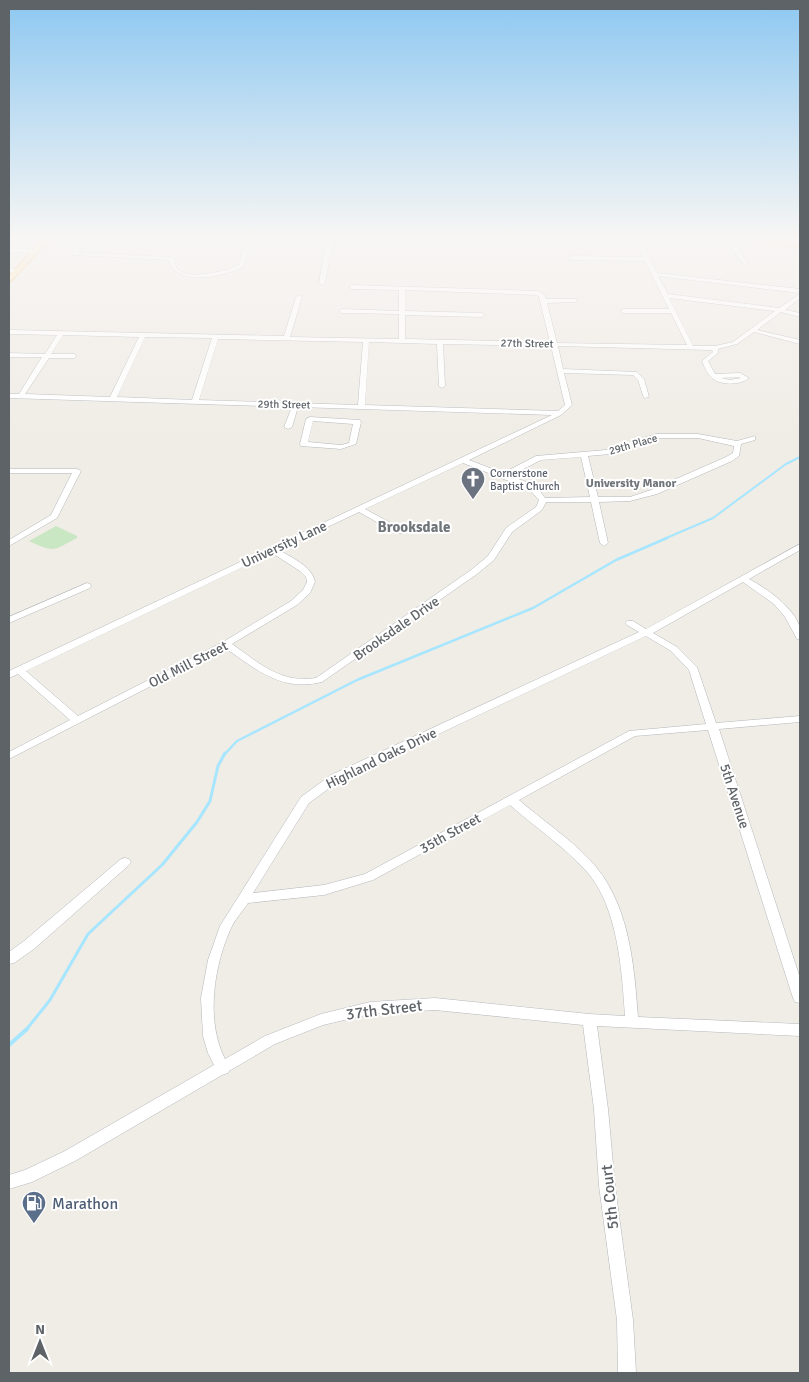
<svg xmlns="http://www.w3.org/2000/svg" width="809" height="1382" font-family="Signika,sans-serif">
<style>
.green{fill:#c9e7c3}
.lines{fill:none;stroke-linecap:round;stroke-linejoin:round}
.stream-far3{stroke:#a7e6ff;stroke-width:2}
.stream-far2{stroke:#a7e6ff;stroke-width:2.5}
.stream-far1{stroke:#a7e6ff;stroke-width:3}
.stream{stroke:#a7e6ff;stroke-width:4}
.minor-casing{stroke:#b4b8bb;stroke-width:1}
.major-casing{stroke:#f2b15e;stroke-width:2}
.minor{fill:#fff;fill-rule:evenodd}
.major{fill:#ffe5ac;fill-rule:evenodd}
.labels{text-anchor:middle;stroke-width:4;stroke-linejoin:round;paint-order:stroke}
.far-street-label{font-size:11px;fill:#5e6367;stroke:#fff}
.far-worship-label{font-size:11px;fill:#5b616d;stroke:#fff;text-anchor:start}
.far-neighbourhood-label{font-size:12px;font-weight:bold;fill:#6f7579;stroke:#fff}
.street-label{font-size:14px;fill:#5e6367;stroke:#fff}
.neighbourhood-label{font-size:15px;font-weight:bold;fill:#6f7579;stroke:#fff}
.near-street-label{font-size:16px;fill:#5e6367;stroke:#fff}
.near-service-label{font-size:16px;fill:#4e5e75;stroke:#fff;text-anchor:start}
</style>
<rect width="100%" height="100%" fill="#f0ece6"/>
<path class="green" d="M 56,526 L 77,536 L 77,538 C 52,551 55,553 29,541 Z"/>
<g class="lines">
<polyline class="stream-far3" points="664,539 713,518 786,464 800,457"/>
<polyline class="stream-far2" points="224,755 237,741 357,680 533,608 616,560 667,538"/>
<polyline class="stream-far1" points="26,1030 50,1000 88,934 162,865 197,822 210,801 218,766 225,753"/>
<polyline class="stream" points="9,1045 27,1029"/>
<defs>
<g id="minor">
<path d="M 61,239 L 141,239 L 139,241 L 86,241 L 78,253 L 171,257 L 174,259 C 175,262 175,264 176,267 C 185,282 226,271 239,265 L 243,247 L 239,239 L 244,239 L 249,247 L 243,267 C 225,276 176,288 169,260 L 73,255 L 72,251 L 81,241 L 63,241 Z"/>
<polygon points="327,239 333,239 325,283 322,285 319,283"/>
<path d="M 634,239 L 640,239 L 657,273 L 800,289 L 800,293 L 658,276 L 668,294 L 779,308 L 800,294 L 800,298 L 785,310 L 800,313 L 800,317 L 781,312 L 757,330 L 800,340 L 800,344 L 754,332 L 737,344 L 718,349 L 718,353 L 708,361 L 715,374 L 740,373 L 749,378 C 741,385 721,386 712,378 C 707,374 704,366 702,361 L 713,352 L 712,350 L 558,346 L 563,369 L 637,372 L 644,379 L 649,397 L 644,398 L 638,380 L 633,375 L 564,373 L 572,405 L 571,406 L 561,415 L 469,460 L 503,473 L 536,456 L 606,450 L 656,434 L 698,434 L 737,441 L 755,436 L 755,440 L 741,444 L 739,456 L 732,461 L 657,494 L 630,501 L 599,502 L 608,543 L 604,546 L 600,543 L 591,502 L 546,502 L 542,510 L 512,532 L 494,560 L 477,574 L 322,682 C 282,692 257,670 225,648 L 9,759 L 9,752 L 70,720 L 18,674 L 9,678 L 9,671 L 552,415 L 298,407 L 292,427 L 288,429 L 284,427 L 292,407 L 9,398 L 9,394 L 19,394 L 42,357 L 9,357 L 9,353 L 45,354 L 57,335 L 9,334 L 9,330 L 284,336 L 296,297 L 299,295 L 302,297 L 290,337 L 399,339 L 399,314 L 342,313 L 339,311 L 342,309 L 399,311 L 399,290 L 352,289 L 349,287 L 352,285 L 538,291 L 544,295 L 546,299 L 577,299 L 577,301 L 575,302 L 547,303 L 557,343 L 687,345 L 671,313 L 623,313 L 620,311 L 623,309 L 669,309 L 645,261 L 571,260 L 568,258 L 571,256 L 644,257 ZM 405,290 L 537,295 L 539,297 L 550,342 L 405,339 L 405,315 L 482,317 L 485,315 L 482,313 L 405,311 ZM 669,298 L 774,311 L 775,311 L 733,342 L 715,346 L 693,346 ZM 63,335 L 139,337 L 110,397 L 25,394 L 49,358 L 74,358 L 77,356 L 74,354 L 51,354 ZM 145,337 L 212,338 L 192,400 L 117,397 ZM 218,339 L 363,342 L 358,405 L 199,400 ZM 369,342 L 437,344 L 439,386 L 442,388 L 445,386 L 443,344 L 551,346 L 565,405 L 558,411 L 365,405 ZM 739,377 L 741,378 L 730,380 L 721,378 ZM 657,438 L 698,438 L 734,446 L 733,453 L 726,457 L 651,490 L 630,497 L 598,497 L 588,456 L 610,454 ZM 581,457 L 590,497 L 545,498 L 535,485 L 510,476 L 541,460 ZM 463,463 L 529,489 L 539,500 L 536,507 L 506,528 L 488,556 L 471,570 L 316,678 C 281,684 259,663 232,644 L 297,605 L 310,593 L 315,582 C 312,566 292,558 279,550 L 359,512 L 396,533 L 402,533 L 402,529 L 365,509 ZM 272,553 L 300,571 L 306,577 L 307,582 L 303,590 L 291,601 L 223,642 L 78,716 L 26,671 Z"/>
<polygon points="725,239 730,239 748,263 747,264 743,264"/>
<polygon points="9,248 36,249 39,251 36,253 9,252"/>
<polygon points="9,268 21,271 18,273 9,272"/>
<path d="M 310,417 L 360,420 L 361,422 L 356,444 L 341,449 L 301,446 L 300,444 L 306,419 ZM 313,421 L 353,424 L 349,443 L 341,445 L 308,442 Z"/>
<polygon points="9,469 77,469 81,471 57,518 9,546 9,540 51,515 72,473 9,473"/>
<path d="M 800,544 L 800,550 L 749,579 C 766,588 795,608 800,628 C 801,631 800,636 800,640 L 797,639 L 785,617 L 774,604 L 743,582 L 653,633 L 677,647 L 697,667 L 716,723 L 800,716 L 800,722 L 719,729 L 800,978 L 800,1003 L 795,1002 L 793,998 L 708,730 L 635,736 L 519,800 C 542,820 568,837 589,859 C 629,900 634,963 638,1017 L 800,1024 L 800,1036 L 597,1026 L 608,1109 L 615,1186 L 633,1320 L 636,1373 L 618,1373 L 617,1320 L 599,1186 L 594,1109 L 583,1025 L 435,1010 L 370,1014 L 323,1025 L 275,1044 L 229,1071 L 228,1073 L 222,1075 L 75,1161 L 32,1182 L 9,1189 L 9,1175 L 25,1170 L 65,1151 L 214,1065 L 208,1053 L 203,1036 L 201,998 L 208,960 L 220,926 L 301,797 L 331,775 L 639,632 L 627,625 L 625,623 L 627,621 L 633,621 L 646,629 ZM 646,636 L 671,651 L 689,670 L 706,724 L 629,731 L 365,874 L 324,885 L 253,893 L 309,803 L 339,781 ZM 510,805 C 536,828 565,847 588,873 C 618,908 622,972 625,1016 L 589,1014 L 435,998 L 370,1002 L 321,1014 L 265,1036 L 225,1059 C 205,1020 214,964 232,926 C 236,918 243,911 248,903 L 324,895 L 373,880 Z"/>
<polygon points="87,583 90,584 91,586 90,588 9,623 9,617"/>
<polygon points="125,858 129,859 131,862 129,865 34,949 14,963 9,964 9,952 24,941 121,859"/>
</g>
<g id="major">
<polygon points="43,239 50,239 11,281 9,282 9,276"/>
<polygon points="749,239 800,243 800,247 752,241"/>
</g>
</defs>
<use href="#minor" class="minor-casing"/>
<use href="#major" class="major-casing"/>
<use href="#minor" class="minor"/>
<use href="#major" class="major"/>
</g>
<linearGradient id="sky" x2="0" y2="1"><stop stop-color="#8ec8f1"/><stop offset="0.55" stop-color="#f8f6f4"/><stop offset="1" stop-color="#f8f6f4" stop-opacity="0"/></linearGradient>
<rect width="809" height="433" fill="url(#sky)"/>
<defs>
<symbol id="church-pin" viewBox="-11 -11 22 30"><path d="M0 17L-7.5 6A9.5 9.5 0 1 1 7.5 6Z" fill="#6b7280" stroke="#fff"/><path d="M-1.2-6h2.4v3.5h3.3v2.4h-3.3V6h-2.4V-.1h-3.3v-2.4h3.3Z" fill="#fff"/></symbol>
<symbol id="fuel-pin" viewBox="-11 -11 22 30"><path d="M0 17L-7.5 6A9.5 9.5 0 1 1 7.5 6Z" fill="#5c6f8a" stroke="#fff"/><path d="M-5.5-6h7V0h2V4h1.3V-2.5L3-4.5l.8-.8L6-3V5H2.5V1h-1V6h-7ZM-4.2-4.7v3.2H.2V-4.7Z" fill="#fff"/></symbol>
</defs>
<g fill-rule="evenodd">
<use href="#church-pin" x="459" y="465" width="28" height="38"/>
<use href="#fuel-pin" x="20" y="1189" width="28" height="38"/>
</g>
<g class="labels">
<g class="far-street-label">
<text transform="translate(527 343) rotate(1)" y="4">27th Street</text>
<text transform="translate(284 404) rotate(1)" y="4">29th Street</text>
<text transform="translate(633 444) rotate(-16)" y="4">29th Place</text>
</g>
<g class="far-worship-label">
<text x="490" y="477">Cornerstone<tspan x="490" dy="13">Baptist Church</tspan></text>
</g>
<g class="far-neighbourhood-label">
<text x="631" y="487">University Manor</text>
</g>
<g class="street-label">
<text transform="translate(284 544) rotate(-25)" y="5">University Lane</text>
<text transform="translate(396 628) rotate(-35)" y="5">Brooksdale Drive</text>
<text transform="translate(188 664) rotate(-27)" y="5">Old Mill Street</text>
<text transform="translate(381 758) rotate(-26)" y="5">Highland Oaks Drive</text>
<text transform="translate(735 796) rotate(72)" y="5">5th Avenue</text>
<text transform="translate(450 833) rotate(-29)" y="5">35th Street</text>
</g>
<g class="neighbourhood-label">
<text x="414" y="532">Brooksdale</text>
</g>
<g class="near-street-label">
<text transform="translate(384 1009) rotate(-7)" y="6">37th Street</text>
<text transform="translate(609 1197) rotate(-96)" y="6">5th Court</text>
</g>
<g class="near-service-label">
<text x="52" y="1209">Marathon</text>
</g>
</g>
<rect width="809" height="1382" fill="none" stroke="#5e6367" stroke-width="20"/>
<g transform="translate(40 1342)" stroke="#ffffff" stroke-width="4" paint-order="stroke">
<path d="M0-4L9 19L0 12L-9 19Z" fill="#5e6367"/>
<text y="-8" font-size="14" font-weight="bold" text-anchor="middle" fill="#5e6367">N</text>
</g>
</svg>
